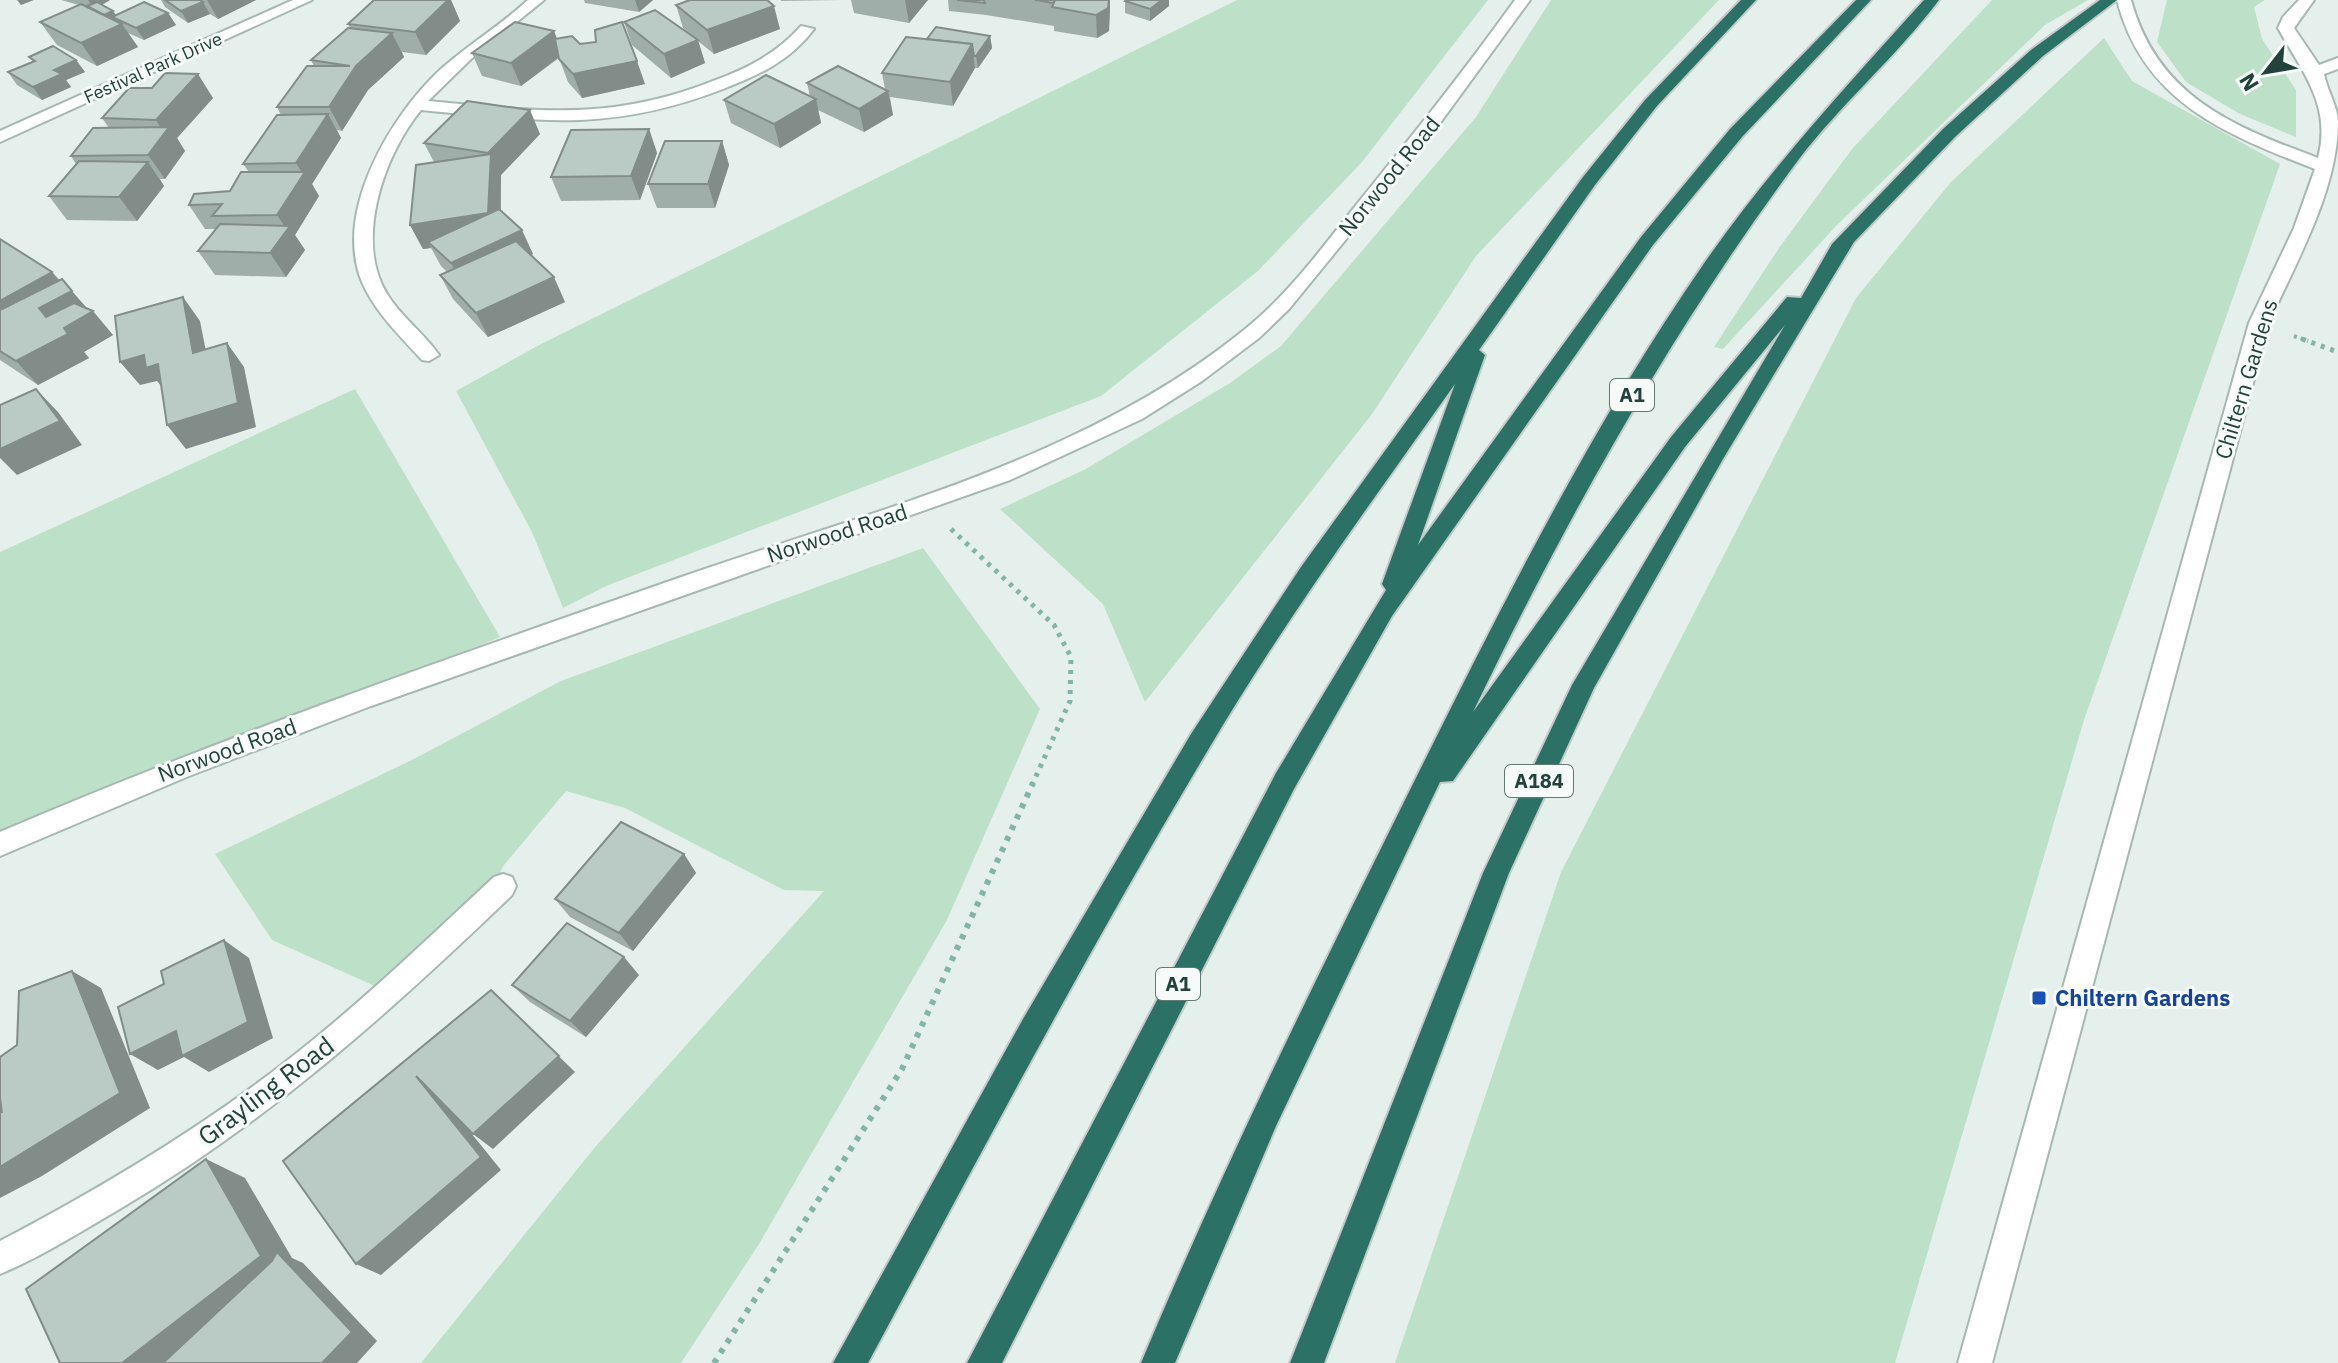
<svg xmlns="http://www.w3.org/2000/svg" width="2338" height="1363" font-family="'IBM Plex Sans',sans-serif">
<style>
.green{fill:#bde1c8}
.lines{fill:none;stroke-linecap:round;stroke-linejoin:round}
.street-casing{stroke:#a7b8b3;stroke-width:4}
.highway-casing{stroke:#c1cac8;stroke-width:4}
.path-far2{stroke:#83b4a7;stroke-width:4;stroke-dasharray:3 4;stroke-linecap:butt}
.path-far1{stroke:#83b4a7;stroke-width:5;stroke-dasharray:4 6;stroke-linecap:butt}
.path{stroke:#83b4a7;stroke-width:6;stroke-dasharray:5 7;stroke-linecap:butt}
.street{fill:#fff;fill-rule:evenodd}
.highway{fill:#2c7165;fill-rule:evenodd}
.wall{fill:#a0aea9}
.shaded-wall{fill:#828d89}
.building{fill:#bacac4;stroke:#828d89;stroke-width:2}
.transit-dot{fill:#1a4fb4;stroke:#f6fbf9;stroke-width:3}
.labels{text-anchor:middle;stroke-width:6;stroke-linejoin:round;paint-order:stroke}
.far-street-label{font-size:18px;fill:#22423b;stroke:#f6fbf9}
.shield{fill:#f6fbf9;stroke:#627a74;stroke-width:2}
.shield-label{font-size:20px;font-weight:bold;fill:#22423b}
.street-label{font-size:22px;fill:#22423b;stroke:#f6fbf9}
.transit-label{font-size:22px;font-weight:bold;fill:#164399;stroke:#f6fbf9;text-anchor:start}
.near-street-label{font-size:26px;fill:#22423b;stroke:#f6fbf9}
</style>
<rect width="100%" height="100%" fill="#e5efeb"/>
<g class="green">
<polygon points="1237,0 1488,0 1362,162 1258,271 1101,396 606,586 563,608 532,532 456,391 541,344"/>
<polygon points="1551,0 1719,0 1476,256 1372,414 1145,702 1103,604 1000,509 1084,470 1230,383 1281,346 1476,117"/>
<polygon points="1992,0 2088,0 2045,25 1837,225 1723,349 1714,347 1779,248 1852,149"/>
<polygon points="2167,0 2265,0 2254,7 2262,39 2296,90 2296,137 2240,114 2186,82 2157,42"/>
<polygon points="2104,38 2132,81 2280,164 2084,720 1895,1363 1395,1363 1561,872 1856,298 1951,182"/>
<polygon points="355,389 500,637 0,844 0,552"/>
<polygon points="923,548 1040,709 947,920 759,1244 681,1363 421,1363 596,1146 824,891 784,890 625,808 566,791 504,865 495,881 377,987 272,940 215,854 412,760 561,681"/>
</g>
<g class="lines">
<defs>
<g id="street">
<polygon points="293,0 312,0 0,142 0,131"/>
<path d="M 528,0 L 544,0 L 471,59 L 428,101 C 536,111 609,122 713,81 C 748,68 776,54 801,26 L 814,29 C 790,61 759,75 723,89 C 609,133 538,121 421,110 C 384,155 354,240 387,294 C 401,317 424,333 439,355 L 429,361 L 422,360 C 400,336 375,312 362,282 C 333,212 391,115 441,69 C 469,44 501,25 528,0 Z"/>
<path d="M 1515,0 L 1530,0 L 1432,134 L 1289,309 L 1259,338 L 1202,381 L 1142,419 L 1010,480 L 371,706 L 189,776 L 0,856 L 0,832 C 227,735 460,654 693,573 C 882,508 1086,458 1244,330 C 1288,295 1322,248 1357,204 C 1411,137 1465,70 1515,0 Z"/>
<path d="M 2117,0 L 2131,0 C 2157,96 2232,126 2318,158 C 2332,105 2302,72 2278,28 L 2283,17 L 2299,0 L 2314,0 L 2294,28 L 2319,65 L 2338,58 L 2338,69 L 2324,74 C 2327,90 2337,105 2338,121 C 2338,191 2296,261 2269,323 L 1992,1363 L 1958,1363 L 2249,323 L 2294,228 L 2315,169 C 2225,134 2143,102 2117,0 Z"/>
<path d="M 503,874 L 512,877 L 516,886 L 512,895 C 388,1014 268,1122 118,1210 C 80,1232 41,1257 0,1274 L 0,1241 C 99,1189 195,1132 284,1063 C 358,1006 425,941 494,877 Z"/>
</g>
<g id="highway">
<path d="M 1741,0 L 1756,0 L 1657,106 L 1595,185 L 1479,350 L 1485,355 L 1418,545 L 1641,237 L 1730,129 L 1856,0 L 1871,0 L 1742,137 L 1653,245 L 1392,616 L 1294,789 L 1002,1363 L 967,1363 L 1276,773 L 1386,590 L 1382,584 L 1455,384 C 1370,504 1283,623 1208,750 C 1088,950 979,1157 868,1363 L 833,1363 L 1023,1019 L 1191,734 L 1301,567 L 1583,177 L 1645,100 Z"/>
<path d="M 1924,0 L 1939,0 C 1897,56 1842,103 1799,159 C 1671,331 1566,519 1473,712 L 1671,437 L 1787,297 L 1801,298 L 1832,244 L 1943,129 L 2031,50 L 2100,0 L 2117,0 L 2043,56 L 1955,137 L 1854,242 L 1723,459 L 1594,688 L 1509,873 L 1324,1363 L 1290,1363 L 1483,873 L 1572,685 L 1785,325 L 1685,447 L 1453,781 L 1440,782 L 1276,1126 L 1175,1363 L 1141,1363 C 1221,1172 1312,987 1404,802 C 1495,619 1588,431 1705,262 C 1771,168 1847,85 1924,0 Z"/>
</g>
</defs>
<use href="#street" class="street-casing"/>
<use href="#highway" class="highway-casing"/>
<polyline class="path-far2" points="2294,336 2308,341"/>
<g class="path-far1">
<polyline points="2302,339 2338,352"/>
<polyline points="951,529 1054,625 1071,657 1070,701 1032,785"/>
</g>
<polyline class="path" points="714,1363 902,1069 1033,783"/>
<use href="#street" class="street"/>
<use href="#highway" class="highway"/>
</g>
<g class="wall">
<polygon points="61,0 110,0 102,5 116,15 168,13 176,25 144,40 128,33 138,47 97,66 57,45 40,22 79,5"/>
<polygon points="161,0 256,0 218,19 210,14 188,23 165,7"/>
<polygon points="374,0 451,0 460,21 426,55 402,52 404,57 368,90 342,131 337,130 341,138 312,184 319,196 295,235 305,250 286,277 215,275 198,251 216,229 205,229 189,205 230,191 249,172 243,164 281,115 277,107 314,66 311,60 350,28 348,24"/>
<polygon points="584,0 653,0 639,12 585,3"/>
<polygon points="781,0 841,0 781,1"/>
<polygon points="851,0 928,0 909,23 854,13"/>
<polygon points="948,0 1110,0 1109,31 1097,38 1054,31 1054,26 986,15 949,11"/>
<polygon points="1169,0 1169,6 1150,21 1125,13 1125,1"/>
<polygon points="676,5 780,29 714,54 698,41 705,63 671,78 632,45 624,22 691,35 683,28"/>
<polygon points="990,36 992,48 978,68 975,68 953,106 890,97 893,115 864,132 818,110 821,123 780,148 731,123 724,100 810,97 807,83 885,89 882,73 927,39"/>
<polygon points="557,39 580,44 645,84 582,98 568,82 559,58 521,86 482,76 472,53"/>
<polygon points="29,57 76,60 85,72 66,80 71,87 42,100 17,85 8,72 33,62"/>
<polygon points="213,98 177,138 185,151 165,179 160,179 164,186 137,221 67,220 49,196 76,164 71,156 109,128 102,118"/>
<polygon points="649,129 657,153 640,200 561,201 551,177"/>
<polygon points="540,134 501,175 501,211 533,254 531,256 565,302 488,337 453,299 440,275 447,272 441,266 431,248 423,249 410,225 434,162 424,143"/>
<polygon points="722,141 729,165 715,208 657,208 648,184"/>
<polygon points="0,239 52,272 113,335 84,352 89,358 38,385 0,360"/>
<polygon points="684,854 696,873 633,951 570,917 555,899"/>
<polygon points="639,975 586,1037 530,1002 512,985"/>
</g>
<g class="shaded-wall">
<polygon points="17,0 34,0 21,5"/>
<polygon points="88,0 110,0 94,9"/>
<polygon points="207,0 256,0 218,19"/>
<polygon points="448,0 451,0 460,21 426,55 415,32"/>
<polygon points="635,0 653,0 639,12"/>
<polygon points="905,0 928,0 909,23"/>
<polygon points="1109,0 1110,0 1110,10 1109,31 1097,38 1096,15"/>
<polygon points="1162,0 1169,0 1169,6 1150,21 1150,9"/>
<polygon points="203,2 210,14 188,23 181,11"/>
<polygon points="774,6 780,29 714,54 707,30"/>
<polygon points="113,11 120,20 112,17 117,24 97,18"/>
<polygon points="168,13 176,25 144,40 136,28"/>
<polygon points="122,24 138,47 97,66 81,43"/>
<polygon points="554,31 563,54 521,86 511,63"/>
<polygon points="392,33 404,57 368,90 342,131 329,107 356,66"/>
<polygon points="990,36 992,48 978,68 976,56"/>
<polygon points="698,40 705,63 671,78 664,54"/>
<polygon points="972,44 975,68 953,106 950,82"/>
<polygon points="76,60 85,72 66,80 71,87 42,100 33,87 54,70"/>
<polygon points="637,61 645,84 582,98 573,74"/>
<polygon points="198,74 213,98 177,138 185,151 165,179 148,155 164,133 156,120"/>
<polygon points="888,91 893,115 864,132 859,109"/>
<polygon points="816,99 821,123 780,148 774,124"/>
<polygon points="530,110 540,134 501,175 500,237 428,242 431,248 423,249 410,225 490,157 488,153"/>
<polygon points="328,114 341,138 312,184 319,196 295,235 305,250 286,277 270,253 287,230 277,215 303,174 296,163"/>
<polygon points="649,129 657,153 640,200 631,176"/>
<polygon points="722,141 729,165 715,208 708,184"/>
<polygon points="148,162 164,186 137,221 119,197"/>
<polygon points="522,230 533,254 463,287 451,263"/>
<polygon points="52,272 69,293 72,291 91,313 93,311 113,335 84,352 89,358 38,385 16,361 0,337 0,301"/>
<polygon points="554,277 565,302 488,337 476,313"/>
<polygon points="183,297 200,321 211,377 193,353"/>
<polygon points="227,343 244,367 256,427 186,449 167,425"/>
<polygon points="144,355 158,364 166,392 157,381 140,385 120,362"/>
<polygon points="36,389 58,412 82,445 17,475 0,458 0,449"/>
<polygon points="684,854 696,873 633,951 619,933"/>
<polygon points="224,940 249,958 273,1038 209,1072 184,1057 158,1070 130,1054"/>
<polygon points="624,957 639,975 586,1037 570,1021"/>
<polygon points="72,971 101,988 150,1108 42,1176 0,1198 0,1167"/>
<polygon points="491,990 575,1072 493,1149 473,1134"/>
<polygon points="416,1076 437,1091 501,1170 381,1275 356,1264"/>
<polygon points="206,1159 245,1178 292,1258 303,1263 377,1341 357,1363 122,1363"/>
</g>
<g class="building">
<polygon points="165,0 200,0 203,2 181,11"/>
<polygon points="374,0 448,0 415,32 348,24"/>
<polygon points="690,0 767,0 774,6 707,30 676,5"/>
<polygon points="957,0 984,0 985,3"/>
<polygon points="1035,0 1055,0 1053,3"/>
<polygon points="1055,0 1109,0 1108,8 1096,15 1052,7"/>
<polygon points="1126,0 1162,0 1150,9 1125,1"/>
<polygon points="97,2 113,11 104,15 87,6"/>
<polygon points="144,2 168,13 136,28 112,17"/>
<polygon points="81,4 122,24 81,43 40,22"/>
<polygon points="655,10 698,40 664,54 624,22"/>
<polygon points="515,22 554,31 511,63 472,53"/>
<polygon points="622,22 637,61 573,74 559,59 555,39 572,36 580,44 596,42 595,30"/>
<polygon points="936,27 990,36 976,56 974,56 972,44 927,39"/>
<polygon points="348,28 392,33 356,66 329,107 277,107 307,66 350,66 311,60"/>
<polygon points="906,37 972,44 950,82 882,73"/>
<polygon points="53,46 76,60 54,70 62,74 33,87 8,72 35,61 29,57"/>
<polygon points="838,66 888,91 859,109 807,83"/>
<polygon points="165,73 198,74 156,120 102,118 129,88 152,88"/>
<polygon points="766,75 816,99 774,124 724,100"/>
<polygon points="467,101 530,110 488,153 424,143"/>
<polygon points="328,114 296,163 243,164 277,115"/>
<polygon points="169,127 148,155 71,156 93,128"/>
<polygon points="649,129 631,176 551,177 571,130"/>
<polygon points="665,141 722,141 708,184 648,184"/>
<polygon points="491,154 488,213 410,225 416,165"/>
<polygon points="79,161 148,162 119,197 49,196"/>
<polygon points="241,172 305,172 277,215 212,216 222,204 189,205 194,194 230,191"/>
<polygon points="499,209 522,230 451,263 428,242"/>
<polygon points="220,224 290,226 270,253 198,251"/>
<polygon points="0,239 52,272 0,301"/>
<polygon points="516,241 554,277 476,313 440,275"/>
<polygon points="62,279 72,291 39,308 46,317 74,303 93,311 64,328 68,334 16,361 0,351 0,310"/>
<polygon points="183,297 193,353 227,343 238,403 167,425 158,364 146,368 144,355 120,362 115,316"/>
<polygon points="36,389 60,421 0,449 0,405"/>
<polygon points="621,822 684,854 619,933 555,899"/>
<polygon points="567,923 624,957 570,1021 512,985"/>
<polygon points="224,940 248,1022 182,1056 176,1031 130,1054 118,1007 164,984 161,971"/>
<polygon points="72,971 120,1093 0,1167 0,1103 2,1113 0,1098 0,1057 17,1045 19,991"/>
<polygon points="491,990 559,1056 473,1134 416,1076 481,1157 356,1264 283,1161"/>
<polygon points="206,1159 261,1256 122,1363 60,1363 26,1289"/>
<polygon points="277,1252 352,1332 322,1363 163,1363 272,1261"/>
</g>
<rect class="transit-dot" x="2031" y="990" width="16" height="16" rx="4"/>
<g class="labels">
<g class="far-street-label">
<text transform="translate(153 68) rotate(-24)" y="6">Festival Park Drive</text>
</g>
<g class="shield">
<rect x="1610" y="379" width="44" height="32" rx="6"/>
<rect x="1505" y="765" width="68" height="32" rx="6"/>
<rect x="1156" y="968" width="44" height="32" rx="6"/>
</g>
<g class="shield-label">
<text x="1632" y="402">A1</text>
<text x="1539" y="788">A184</text>
<text x="1178" y="991">A1</text>
</g>
<g class="street-label">
<text transform="translate(1389 176) rotate(-51)" y="8">Norwood Road</text>
<text transform="translate(2246 379) rotate(-73)" y="8">Chiltern Gardens</text>
<text transform="translate(837 533) rotate(-18)" y="8">Norwood Road</text>
<text transform="translate(227 750) rotate(-20)" y="8">Norwood Road</text>
</g>
<g class="transit-label">
<text x="2055" y="1006">Chiltern Gardens</text>
</g>
<g class="near-street-label">
<text transform="translate(266 1091) rotate(-37)" y="9">Grayling Road</text>
</g>
</g>
<g transform="translate(2266 72) rotate(239)" stroke="#f6fbf9" stroke-width="6" paint-order="stroke">
<path d="M0-6L14 30L0 20L-14 30Z" fill="#22423b"/>
<text y="-12" font-size="22" font-weight="bold" text-anchor="middle" fill="#22423b">N</text>
</g>
</svg>
